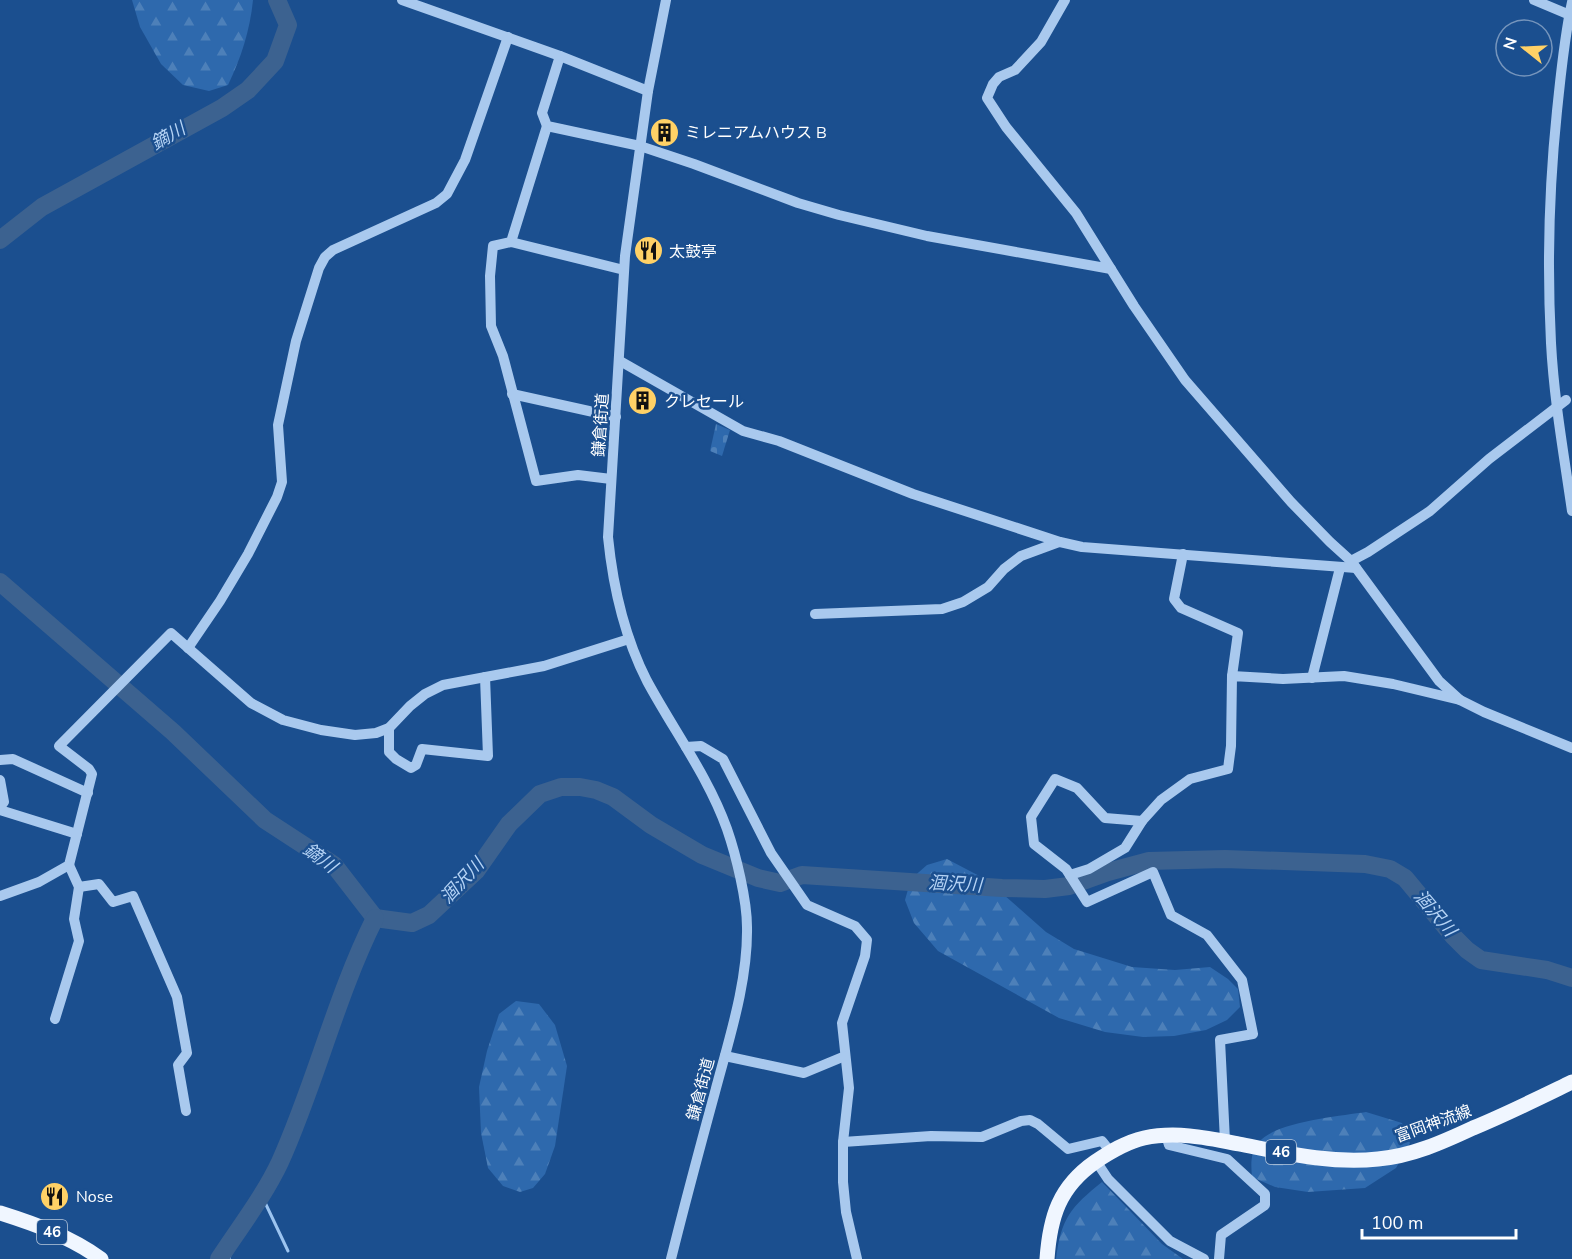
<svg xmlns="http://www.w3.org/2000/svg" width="1572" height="1259" font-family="'Nunito Sans','Noto Sans JP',sans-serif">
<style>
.forest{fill:url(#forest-firs)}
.cemetery{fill:url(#cemetery-stones)}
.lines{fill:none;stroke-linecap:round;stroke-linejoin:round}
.stream{stroke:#9cc4f0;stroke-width:3}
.river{stroke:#3c6290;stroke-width:18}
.minor{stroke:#a9c9ee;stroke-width:10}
.major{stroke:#f0f6ff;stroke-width:15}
.labels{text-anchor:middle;stroke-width:5;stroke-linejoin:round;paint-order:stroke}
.shield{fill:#1b4f8f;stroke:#bbcadd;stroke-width:1.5}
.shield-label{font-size:15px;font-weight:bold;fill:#fff}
.poi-label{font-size:16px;fill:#fff;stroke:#1b4f8f;text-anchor:start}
.street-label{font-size:16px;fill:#fff;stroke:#1b4f8f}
.water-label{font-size:18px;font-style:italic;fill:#b5d3f5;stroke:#1b4f8f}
</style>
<defs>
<pattern id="forest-firs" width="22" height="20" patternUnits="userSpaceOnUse" patternTransform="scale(1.5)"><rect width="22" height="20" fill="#2e69ad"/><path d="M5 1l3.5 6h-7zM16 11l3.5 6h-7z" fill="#4d80b9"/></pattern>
<pattern id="cemetery-stones" width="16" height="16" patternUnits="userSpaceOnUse" patternTransform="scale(1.5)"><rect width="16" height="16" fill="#2e69ad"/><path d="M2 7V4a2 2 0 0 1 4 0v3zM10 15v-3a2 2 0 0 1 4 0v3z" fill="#4d80b9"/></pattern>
</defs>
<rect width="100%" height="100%" fill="#1b4f8f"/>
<g class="forest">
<path d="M 132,0 L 253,0 C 250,30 241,58 228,85 L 209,91 L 183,85 L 161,64 L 140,27 Z"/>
<polygon points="947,859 987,880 1046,932 1074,949 1132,967 1175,970 1210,967 1228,979 1238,989 1240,1007 1227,1020 1206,1030 1174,1036 1143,1037 1105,1032 1059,1018 938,951 914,923 905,900 911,879 927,865"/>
<polygon points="516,1001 539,1004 555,1025 567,1066 555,1146 545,1174 533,1188 520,1192 503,1186 488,1168 481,1133 479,1087 487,1051 499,1014"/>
<path d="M 1366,1112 L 1402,1123 L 1410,1143 L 1396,1168 L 1365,1188 L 1308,1192 L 1275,1187 L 1252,1177 C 1251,1165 1250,1152 1259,1142 C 1275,1122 1340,1116 1366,1112 Z"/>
<path d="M 1102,1182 L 1162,1244 L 1183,1259 L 1056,1259 C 1061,1218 1071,1207 1102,1182 Z"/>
</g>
<polygon class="cemetery" points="716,424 730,430 722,456 710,451"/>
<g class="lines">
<g class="stream">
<polyline points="261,1194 288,1251"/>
<polyline points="229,1259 234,1236"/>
</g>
<g class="river">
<polyline points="0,240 42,207 222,108 248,90 275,61 288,25 277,0"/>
<polyline points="0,582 173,732 265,820 334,865 375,918"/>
<polyline points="375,918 412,923 429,915 476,871 509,824 540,794 561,787 580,787 596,790 613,797 651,825 702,855 758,878 780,883 802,875 1002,888 1045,889 1069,886 1108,872 1149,861 1225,859 1365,864 1390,869 1405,878 1454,937 1467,950 1481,960 1547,970 1572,978"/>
<path d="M 219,1259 C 240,1227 264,1196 280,1162 C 316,1082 336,996 375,918"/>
</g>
<g class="minor">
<polyline points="402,0 560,56 648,91"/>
<path d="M 666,0 L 648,91 L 625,256 L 608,537 C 613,587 624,636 647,681 C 674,731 708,776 727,829 C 736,855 747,900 747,927 C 748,982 729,1039 715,1092 C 700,1147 685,1203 671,1259"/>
<polyline points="1065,0 1041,42 1015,70 999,77 993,84 987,98 1006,127 1076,213 1134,306 1185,380 1291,502 1330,542 1351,561 1439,681 1460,700"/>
<polyline points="1534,0 1572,16"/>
<path d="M 1572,2 C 1564,38 1561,74 1557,111 C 1549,188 1547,266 1551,343 C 1554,400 1564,455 1572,511"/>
<polyline points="560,56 542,113 547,126 640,146 694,164 798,203 839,215 927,236 1111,269"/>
<polyline points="547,126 511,242 493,246 490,276 491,326 503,356 536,481 578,475 611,479"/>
<polyline points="511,242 624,270"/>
<polyline points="620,361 743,431 779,441 913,494 1060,542 1082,547 1356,568"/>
<polyline points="512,394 616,417"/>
<polyline points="1183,554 1174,599 1181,608 1238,633 1232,676"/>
<polyline points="1351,561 1368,552 1430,511 1489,459 1566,400"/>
<polyline points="815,614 942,609 963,602 988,587 1004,569 1021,556 1059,542"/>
<polyline points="188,648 220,601 248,554 277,497 282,482 278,425 296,341 319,268 325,257 333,250 436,203 447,194 465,160 508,37"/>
<polyline points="1312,678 1340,568"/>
<polyline points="389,728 389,752 396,759 411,768 416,765 422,749 488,756 485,677"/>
<polyline points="686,747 701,746 723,759 771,853 807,905 855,926 867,940 865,956 842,1023 849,1088 843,1142 843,1182 846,1212 857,1259"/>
<polyline points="0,760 13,759 88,793"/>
<polyline points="0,780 4,802 0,807"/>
<polyline points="0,810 77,834"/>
<polyline points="1142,821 1105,818 1077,788 1055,779 1031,817 1034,844 1066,869 1087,902 1153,872 1171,915 1207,935 1242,980 1253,1034 1220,1040 1225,1141"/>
<polyline points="1070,875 1089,869 1125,848 1142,821 1161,800 1190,779 1228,769 1231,746 1232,676 1283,679 1344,676 1393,684 1460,700 1484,712 1572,748"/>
<polyline points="79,887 99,884 113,902 133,896 177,997 187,1053 178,1065 186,1111"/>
<polyline points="0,896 39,882 69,865 92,774 89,769 59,746 171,633 251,703 283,720 321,730 355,735 376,733 389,728 410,706 425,694 443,685 544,666 629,639"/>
<polyline points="55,1019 79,941 74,919 79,887 69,865"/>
<polyline points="725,1056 804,1073 845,1056"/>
<polyline points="1166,1135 1169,1145 1227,1159 1265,1194 1265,1205 1221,1235 1219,1259"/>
<polyline points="843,1142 931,1136 982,1137 1021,1121 1030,1120 1038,1124 1068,1149 1102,1141 1110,1151"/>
<polyline points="1096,1161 1108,1179 1170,1241 1204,1259"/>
</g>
<g class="major">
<path d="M 0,1213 C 35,1224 71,1237 101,1259"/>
<path d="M 1047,1259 C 1050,1217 1059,1187 1095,1162 C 1110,1152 1126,1142 1144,1138 C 1176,1131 1208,1138 1239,1144 C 1285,1153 1331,1164 1378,1159 C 1412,1156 1443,1142 1473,1128 C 1507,1114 1539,1098 1572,1082"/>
</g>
</g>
<defs>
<symbol id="building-disc" viewBox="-11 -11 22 22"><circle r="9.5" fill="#ffd166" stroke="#1b4f8f"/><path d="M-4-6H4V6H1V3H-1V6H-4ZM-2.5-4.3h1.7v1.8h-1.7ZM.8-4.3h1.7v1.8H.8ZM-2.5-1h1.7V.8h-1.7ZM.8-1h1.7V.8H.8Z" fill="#111"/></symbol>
<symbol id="restaurant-disc" viewBox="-11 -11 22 22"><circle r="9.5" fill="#ffd166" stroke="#1b4f8f"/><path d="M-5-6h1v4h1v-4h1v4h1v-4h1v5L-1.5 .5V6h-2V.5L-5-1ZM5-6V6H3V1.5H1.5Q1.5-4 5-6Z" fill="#111"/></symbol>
</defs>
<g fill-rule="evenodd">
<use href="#building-disc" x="648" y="116" width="33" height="33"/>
<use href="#restaurant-disc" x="632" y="234" width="33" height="33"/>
<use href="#building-disc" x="626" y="384" width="33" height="33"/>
<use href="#restaurant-disc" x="38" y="1180" width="33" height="33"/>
</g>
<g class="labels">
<g class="shield">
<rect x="1266" y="1140" width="30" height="24" rx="4.5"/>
<rect x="37" y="1220" width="30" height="24" rx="4.5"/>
</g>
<g class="shield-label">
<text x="1281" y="1157">46</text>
<text x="52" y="1237">46</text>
</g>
<g class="poi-label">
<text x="685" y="138">ミレニアムハウス B</text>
<text x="669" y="257">太鼓亭</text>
<text x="664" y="407">クレセール</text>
<text x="76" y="1202">Nose</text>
</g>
<g class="street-label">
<text transform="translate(600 425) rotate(-86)" y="6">鎌倉街道</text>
<text transform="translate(700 1089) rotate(-75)" y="6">鎌倉街道</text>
<text transform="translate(1433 1123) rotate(-20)" y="6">富岡神流線</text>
</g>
<g class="water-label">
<text transform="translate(168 136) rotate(-30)" y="6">鏑川</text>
<text transform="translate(320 858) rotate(37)" y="6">鏑川</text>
<text transform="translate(462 881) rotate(-47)" y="6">涸沢川</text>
<text transform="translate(955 884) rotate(3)" y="6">涸沢川</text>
<text transform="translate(1435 913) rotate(50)" y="6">涸沢川</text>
</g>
</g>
<g transform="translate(1524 48) rotate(288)"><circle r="28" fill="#1b4f8f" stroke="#7695bc" stroke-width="1.5"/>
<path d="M0-4.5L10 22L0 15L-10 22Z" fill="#ffd166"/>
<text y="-9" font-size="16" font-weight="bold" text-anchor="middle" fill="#ffffff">N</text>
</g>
<path d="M1362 1229v9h154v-9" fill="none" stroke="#ffffff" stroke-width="3"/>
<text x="1371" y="1229" font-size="18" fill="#ffffff" stroke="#1b4f8f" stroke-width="4.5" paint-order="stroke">100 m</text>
</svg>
